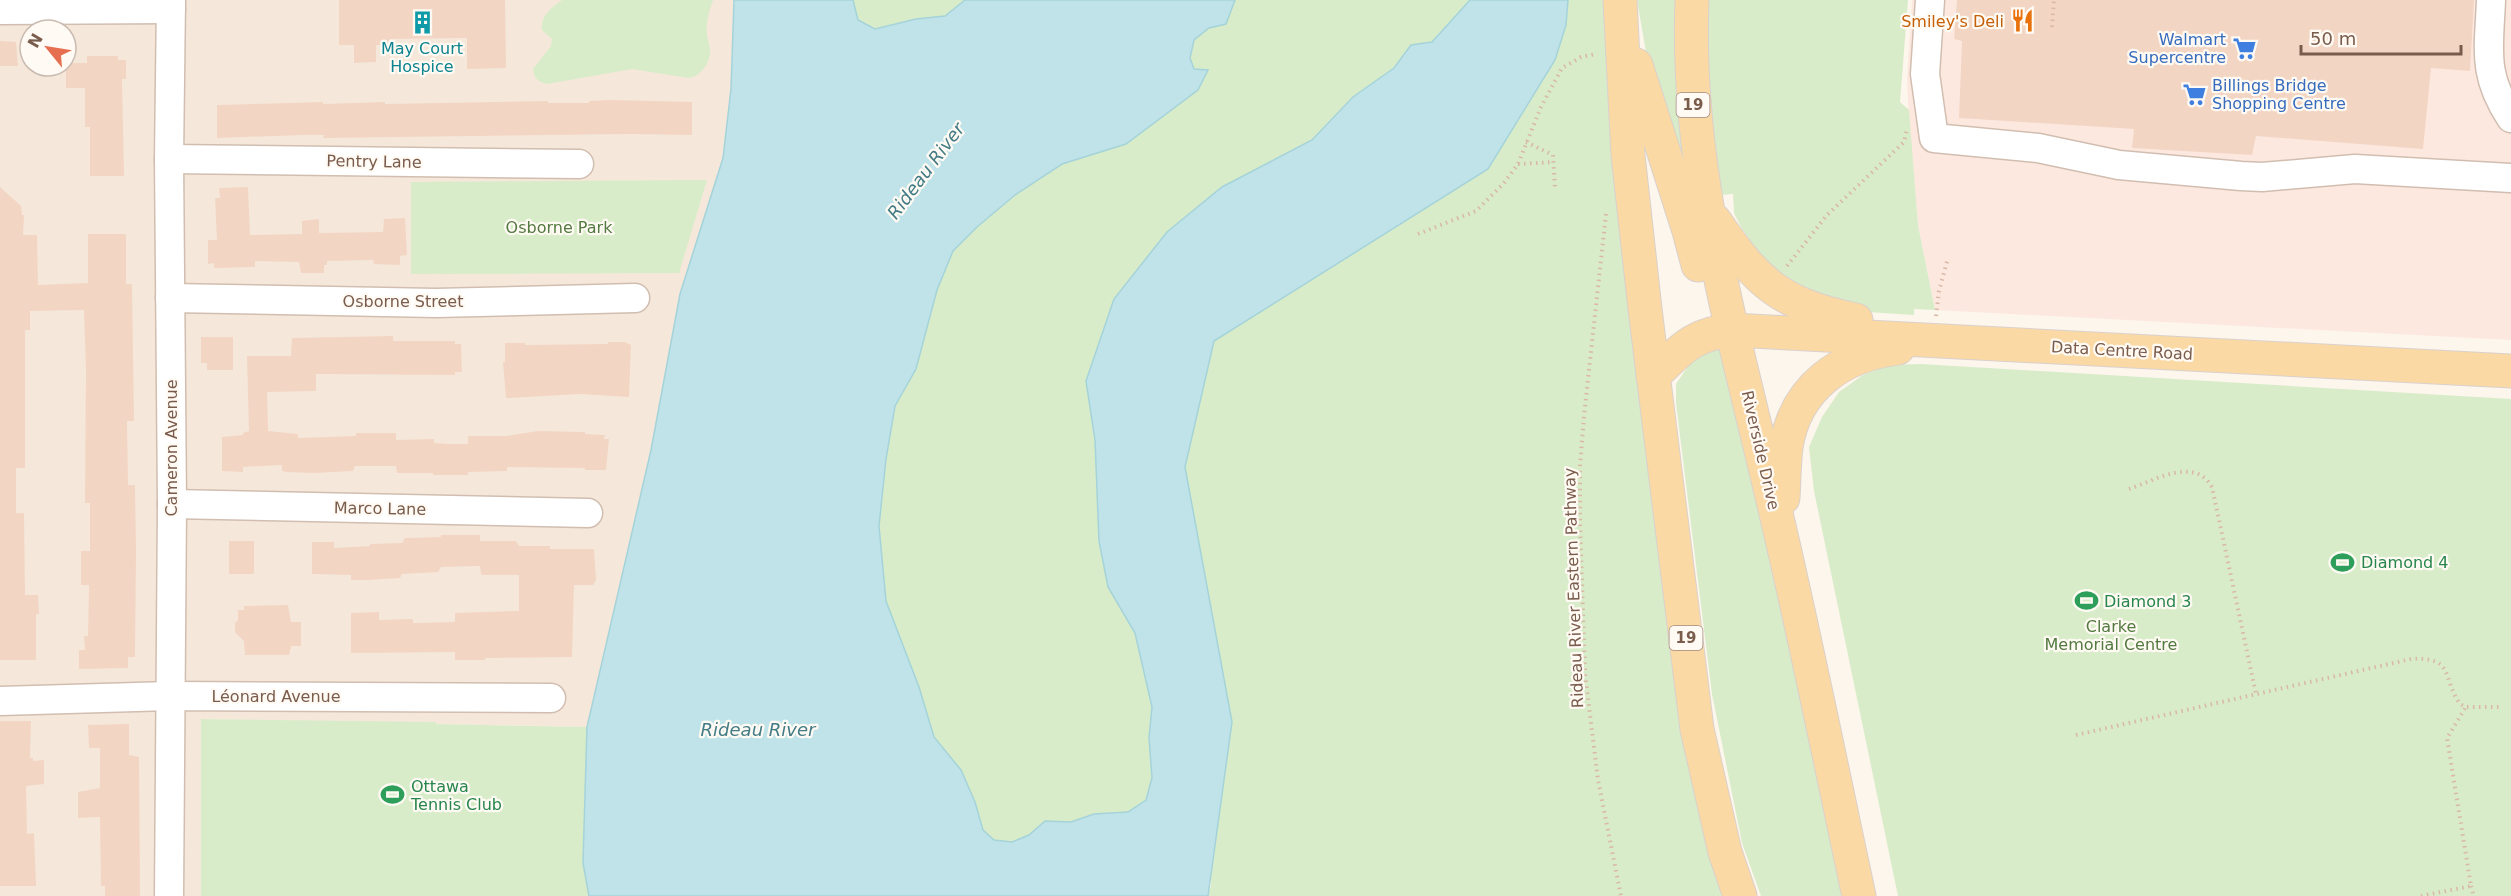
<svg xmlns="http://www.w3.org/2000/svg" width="2511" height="896" font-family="'DejaVu Sans',sans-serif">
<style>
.residential{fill:#f5e8da;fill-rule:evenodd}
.commercial{fill:#fde8e0}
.green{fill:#d8ecc9}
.water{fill:#bfe3e8;stroke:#a5d3da;stroke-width:1.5}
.building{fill:#f3d5c3}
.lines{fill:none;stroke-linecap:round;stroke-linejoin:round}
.minor-casing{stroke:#d1beb0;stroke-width:31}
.major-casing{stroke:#dad1cd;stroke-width:35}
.path{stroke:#d9b8a5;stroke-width:4;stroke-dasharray:1.5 4.5;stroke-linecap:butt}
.minor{stroke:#fff;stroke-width:28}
.major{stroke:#fbd9a5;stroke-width:33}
.labels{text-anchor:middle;stroke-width:4.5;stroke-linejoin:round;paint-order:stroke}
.shield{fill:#fffaf3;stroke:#a28b7f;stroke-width:1.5}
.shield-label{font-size:15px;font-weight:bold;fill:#7a5c4d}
.food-label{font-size:16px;fill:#c56008;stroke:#fffaf3;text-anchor:end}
.shop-label{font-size:16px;fill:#366cbe;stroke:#fffaf3;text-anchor:end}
.culture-label{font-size:16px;fill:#0d838f;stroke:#fffaf3}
.street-label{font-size:16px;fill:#7a5c4d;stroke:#fffaf3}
.park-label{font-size:16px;fill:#537a41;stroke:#fffaf3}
.leisure-label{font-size:16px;fill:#27864d;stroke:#fffaf3;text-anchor:start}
.water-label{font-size:18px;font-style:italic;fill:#437c86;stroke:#fffaf3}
</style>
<rect width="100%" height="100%" fill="#fdf6ec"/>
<path class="residential" d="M 0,0 L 734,0 L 731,89 L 723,158 L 680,294 L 651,450 L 587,727 L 201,719 L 201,896 L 0,896 ZM 30,30 L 66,30 L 66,66 L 30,66 Z"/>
<polygon class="commercial" points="1912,0 2511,0 2511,340 1935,310 1918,225 1909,122 1907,79"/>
<g class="green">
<path d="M 562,0 L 713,0 C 709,11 706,22 707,34 C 707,40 711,47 710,53 C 709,65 700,76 689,78 L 632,69 L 547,84 C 538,82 534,78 533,69 L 551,46 L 552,39 L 542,30 C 541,15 551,8 562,0 Z"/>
<polygon points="853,0 965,0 945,16 916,19 875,29 858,20"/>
<polygon points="1235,0 1470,0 1432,42 1411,45 1394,68 1353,97 1312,140 1222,187 1167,232 1114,299 1086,381 1095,440 1108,587 1135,633 1152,707 1149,738 1152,778 1146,800 1128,812 1094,814 1071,822 1045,821 1029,835 1012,842 994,840 983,830 975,802 961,770 934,737 919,687 886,601 879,526 886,459 895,406 916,369 937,290 952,251 977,227 1015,195 1062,164 1126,144 1208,71 1194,69 1190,58 1194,40 1209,28 1226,24"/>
<polygon points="1568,0 1606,0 1611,110 1740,896 1208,896 1211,885 1185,467 1214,341 1366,245 1566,25"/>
<polygon points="1637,0 1680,0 1689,176 1647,58"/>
<polygon points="1707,0 1908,0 1900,102 1909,110 1918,225 1935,310 1914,309 1914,315 1851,311 1783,276 1761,255 1742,229 1734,213 1733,194 1721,195 1706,83"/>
<polygon points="707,180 679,273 411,274 411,182"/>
<polygon points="1720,347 1731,370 1843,896 1761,896 1742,843 1712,694 1676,403 1676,384 1695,356"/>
<polygon points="1921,364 2511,399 2511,896 1898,896 1814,491 1809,447 1822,417 1839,392 1863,375 1888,365"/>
<polygon points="201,719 436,722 436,724 587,727 583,863 589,896 201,896"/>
</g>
<polygon class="water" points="734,0 853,0 858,20 875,29 916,19 945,16 965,0 1235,0 1226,24 1209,28 1194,40 1190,58 1194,69 1208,70 1198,90 1126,144 1062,164 1015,195 977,227 953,251 937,290 916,369 895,406 886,459 879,526 886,601 919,687 934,737 961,770 975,802 983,830 994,840 1012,842 1029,835 1045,821 1071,822 1094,814 1128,812 1146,800 1152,778 1149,738 1152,707 1135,633 1108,587 1099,541 1095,440 1086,381 1114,299 1167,232 1222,187 1312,140 1353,97 1394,68 1411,45 1432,42 1470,0 1568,0 1566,25 1555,60 1488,169 1214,341 1185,467 1232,722 1208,896 589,896 583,863 587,727 651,450 680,294 723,158 731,89"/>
<g class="building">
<polygon points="339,0 505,0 506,68 467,69 467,38 390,39 390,45 376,45 376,62 354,63 354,45 339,45"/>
<polygon points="1957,0 2474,0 2470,71 2431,68 2423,149 2256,136 2252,155 2132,148 2134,129 1959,118 1962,41 1954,39"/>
<polygon points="0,41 16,42 18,66 0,66"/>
<polygon points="87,56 118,56 118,60 126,60 126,79 122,79 124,176 90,176 90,127 85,127 85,88 66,88 66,63 87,63"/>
<polygon points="610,100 692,102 692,135 630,134 323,138 324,135 302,135 217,138 217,105 323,102 323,104 385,102 385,104 548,101 548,103 589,103 589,101"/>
<polygon points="0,187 21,206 22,215 24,215 23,235 37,235 38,285 88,283 88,234 126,234 126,284 132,284 134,421 127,421 128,485 135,485 136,551 135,657 128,657 128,668 79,669 79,650 85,650 84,636 88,636 89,585 81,585 81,551 90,551 90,503 85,503 85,499 86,371 84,310 30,311 30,330 25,330 25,468 16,468 16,513 24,513 25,595 38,595 39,614 36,614 36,660 0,660"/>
<polygon points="248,187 250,235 302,234 302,221 319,219 319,233 383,232 384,219 405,218 407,255 400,256 400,265 374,264 373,260 327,261 327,265 324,265 324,273 301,273 299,262 255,261 255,267 214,268 214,263 208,264 208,240 217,240 215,198 220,198 219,188"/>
<polygon points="393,336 393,341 455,341 455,344 461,344 462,372 455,372 455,375 316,374 316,391 267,392 268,431 298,434 298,438 356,436 356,433 396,433 396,440 434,439 434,443 450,444 468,444 468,436 507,436 538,431 585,432 585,434 605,435 604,439 609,439 606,470 585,470 585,468 507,467 507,471 468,472 468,475 433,475 433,473 397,473 396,466 355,466 353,471 314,473 286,472 282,471 282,465 243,467 243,472 222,471 222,437 243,435 243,433 249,431 247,356 291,356 292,338"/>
<polygon points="201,337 233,337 233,370 207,370 207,363 201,363"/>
<polygon points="608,342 625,342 631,345 629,397 580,394 506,398 503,362 505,362 505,343 525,343 525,345 608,344"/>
<polygon points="441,535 480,535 480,541 516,541 519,546 550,546 550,549 594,549 596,580 593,585 574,585 572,657 485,658 485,660 455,660 455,652 351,653 351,613 379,612 379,620 413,619 413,623 455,622 455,613 519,611 519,575 483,575 481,574 480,566 441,567 438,572 402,574 400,578 368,580 351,580 351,575 312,574 312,542 334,542 334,548 370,546 370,544 402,543 405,538 441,537"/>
<rect x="229" y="541" width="25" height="33"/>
<polygon points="288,605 291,622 301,622 301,646 291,646 289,655 245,655 244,641 235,632 235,623 238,620 238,610 244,610 244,606"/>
<polygon points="0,721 31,721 30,758 33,758 33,761 44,760 44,784 26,786 27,834 34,833 36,886 0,886"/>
<polygon points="129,724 129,755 139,757 140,896 105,896 105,886 101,886 100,817 78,818 78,792 100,788 100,748 89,748 88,725"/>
</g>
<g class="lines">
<defs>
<g id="minor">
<polyline points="1930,0 1925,74 1934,138 2038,148 2119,165 2241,176 2262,177 2355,169 2511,178"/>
<path d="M 2491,0 C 2489,50 2482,74 2511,118"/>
<polyline points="0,10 171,9"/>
<polyline points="169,159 579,164"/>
<polyline points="170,298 436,303 635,298"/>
<polyline points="172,504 588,513"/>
<polyline points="0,701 170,696 551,698"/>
<polyline points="169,896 172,504 169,159 171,0"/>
</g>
<g id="major">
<polyline points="1620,0 1628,155 1645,309 1697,729 1725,852 1740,896"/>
<path d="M 1692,0 C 1685,168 1733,331 1771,492 C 1803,626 1830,761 1859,896"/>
<polyline points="1636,65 1689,231 1698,265"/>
<path d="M 1715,221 C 1758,284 1780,304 1856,320"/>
<path d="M 1653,376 C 1682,349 1692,334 1733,330 L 2511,371"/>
<path d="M 1783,498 C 1784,481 1784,464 1786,447 C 1795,388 1841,355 1898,348"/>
</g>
</defs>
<use href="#minor" class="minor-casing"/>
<use href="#major" class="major-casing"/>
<g class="path">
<polyline points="2052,27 2054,0"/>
<polyline points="1526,142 1553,155 1555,189"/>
<polyline points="1518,164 1554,162"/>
<polyline points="1606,214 1584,416 1580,467 1580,522 1585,674 1598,780 1621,896"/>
<polyline points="1418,234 1476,211 1504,183 1518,164 1541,107 1562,68 1581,57 1596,54"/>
<polyline points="1787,266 1827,215 1904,142 1907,129"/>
<polyline points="1936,316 1939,291 1948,258"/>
<path d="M 2129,489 C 2156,480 2194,456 2212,487 L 2256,694"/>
<path d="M 2076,735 L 2411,659 C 2455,657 2441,676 2460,704 L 2466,707 L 2501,707"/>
<polyline points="2471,886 2474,896"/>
<polyline points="2421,896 2471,886 2447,738 2466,707"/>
</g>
<use href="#minor" class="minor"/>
<use href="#major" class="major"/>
</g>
<defs>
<symbol id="restaurant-bare" viewBox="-9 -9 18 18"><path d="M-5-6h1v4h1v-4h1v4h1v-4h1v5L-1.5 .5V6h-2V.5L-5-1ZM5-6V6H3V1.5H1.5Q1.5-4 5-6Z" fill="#e8710a" stroke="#fffaf3" stroke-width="2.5" paint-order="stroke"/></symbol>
<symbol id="building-bare" viewBox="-9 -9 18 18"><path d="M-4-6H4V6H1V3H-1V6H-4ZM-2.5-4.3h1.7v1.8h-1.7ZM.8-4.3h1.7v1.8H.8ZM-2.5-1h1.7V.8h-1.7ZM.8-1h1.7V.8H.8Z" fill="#0f9aa8" stroke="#fffaf3" stroke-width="2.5" paint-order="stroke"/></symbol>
<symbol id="supermarket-bare" viewBox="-9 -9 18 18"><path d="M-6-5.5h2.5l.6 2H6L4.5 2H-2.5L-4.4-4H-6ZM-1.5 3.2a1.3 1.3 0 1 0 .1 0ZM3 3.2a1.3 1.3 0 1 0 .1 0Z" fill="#3f7fe0" stroke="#fffaf3" stroke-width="2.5" paint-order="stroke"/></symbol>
<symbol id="stadium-bare" viewBox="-9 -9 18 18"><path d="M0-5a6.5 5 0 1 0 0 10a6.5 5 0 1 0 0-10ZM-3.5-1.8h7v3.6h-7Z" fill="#2e9e5b" stroke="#fffaf3" stroke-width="2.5" paint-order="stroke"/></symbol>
</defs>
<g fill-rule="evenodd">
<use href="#restaurant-bare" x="2006" y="4" width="33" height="33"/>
<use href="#building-bare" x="406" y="6" width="33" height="33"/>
<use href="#supermarket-bare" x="2228" y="32" width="33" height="33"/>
<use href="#supermarket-bare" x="2178" y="78" width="33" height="33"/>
<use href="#stadium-bare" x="2326" y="546" width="33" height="33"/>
<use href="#stadium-bare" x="2070" y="584" width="33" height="33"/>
<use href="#stadium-bare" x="376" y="778" width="33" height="33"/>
</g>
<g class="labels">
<g class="shield">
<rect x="1676.5" y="93" width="33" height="24" rx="4.5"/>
<rect x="1669.5" y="626" width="33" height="24" rx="4.5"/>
</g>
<g class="shield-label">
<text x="1693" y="110">19</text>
<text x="1686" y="643">19</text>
</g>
<g class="food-label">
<text x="2004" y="27">Smiley's Deli</text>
</g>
<g class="shop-label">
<text x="2226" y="45">Walmart<tspan x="2226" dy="18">Supercentre</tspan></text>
<text x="2212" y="91" text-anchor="start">Billings Bridge<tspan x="2212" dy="18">Shopping Centre</tspan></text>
</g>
<g class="culture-label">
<text x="422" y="54">May Court<tspan x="422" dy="18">Hospice</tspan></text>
</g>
<g class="street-label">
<text transform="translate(374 161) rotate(1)" y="6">Pentry Lane</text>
<text x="403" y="307">Osborne Street</text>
<text transform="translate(2122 350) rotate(3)" y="6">Data Centre Road</text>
<text transform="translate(171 448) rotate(-90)" y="6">Cameron Avenue</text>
<text transform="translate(1761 450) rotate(77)" y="6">Riverside Drive</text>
<text transform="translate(380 508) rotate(1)" y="6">Marco Lane</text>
<text transform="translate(1573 588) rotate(-92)" y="6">Rideau River Eastern Pathway</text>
<text x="276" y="702">Léonard Avenue</text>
</g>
<g class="park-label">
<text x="559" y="233">Osborne Park</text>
<text x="2111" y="632">Clarke<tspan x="2111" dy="18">Memorial Centre</tspan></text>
</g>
<g class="leisure-label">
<text x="2361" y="568">Diamond 4</text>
<text x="2104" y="607">Diamond 3</text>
<text x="411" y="792">Ottawa<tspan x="411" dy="18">Tennis Club</tspan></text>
</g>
<g class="water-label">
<text transform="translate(926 171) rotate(-53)" y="6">Rideau River</text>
<text x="758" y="736">Rideau River</text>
</g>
</g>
<g transform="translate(48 48) rotate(300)"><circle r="28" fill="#fffaf3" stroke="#cabbb1" stroke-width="1.5"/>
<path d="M0-4.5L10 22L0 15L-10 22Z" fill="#e76f51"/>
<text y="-9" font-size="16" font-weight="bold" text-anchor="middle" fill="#7a5c4d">N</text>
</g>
<path d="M2301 45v9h160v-9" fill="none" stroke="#7a5c4d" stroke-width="3"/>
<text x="2310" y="45" font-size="18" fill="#7a5c4d" stroke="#fffaf3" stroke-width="4.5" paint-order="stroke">50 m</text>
</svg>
